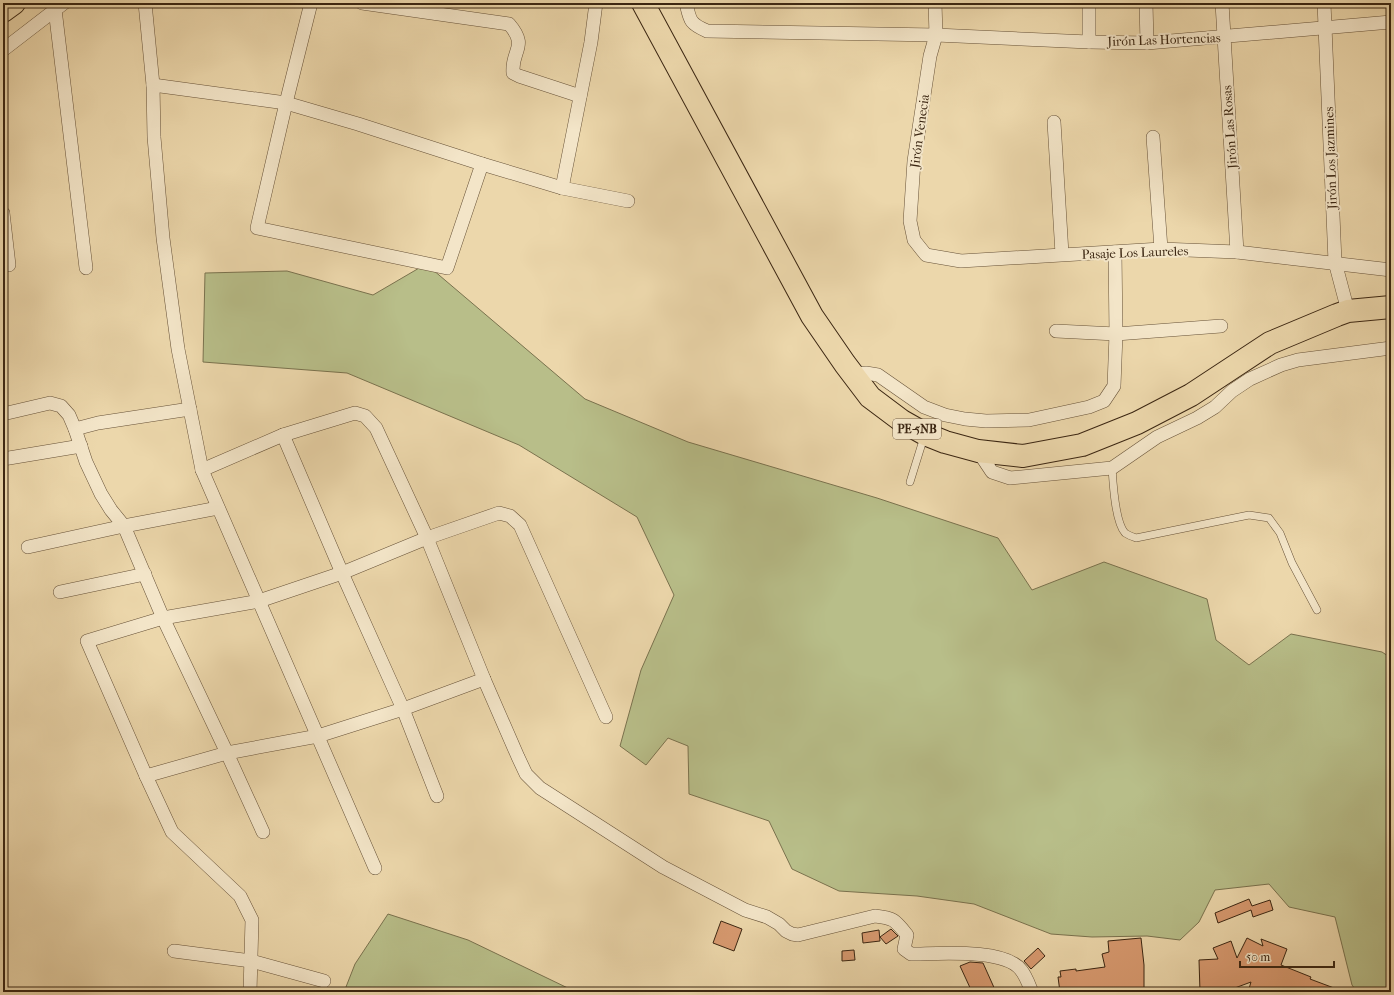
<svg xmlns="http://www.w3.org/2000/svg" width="1394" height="995" font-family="'IM FELL French Canon',serif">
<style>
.green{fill:#b8be89;stroke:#7a724e}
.building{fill:#d89a70;stroke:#3b2612}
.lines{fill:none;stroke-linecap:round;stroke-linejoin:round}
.lane-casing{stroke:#675238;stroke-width:8}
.street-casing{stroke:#675238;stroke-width:14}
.highway-casing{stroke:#3b2612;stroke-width:24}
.lane{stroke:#f3e5c8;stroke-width:7}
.street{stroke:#f3e5c8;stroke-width:13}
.highway{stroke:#ecd7ab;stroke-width:22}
.labels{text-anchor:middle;stroke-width:4;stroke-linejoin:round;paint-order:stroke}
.shield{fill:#f3e5c8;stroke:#725f49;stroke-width:1}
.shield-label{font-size:12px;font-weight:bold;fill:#3b2612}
.street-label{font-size:13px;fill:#3b2612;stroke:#f3e5c8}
</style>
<rect width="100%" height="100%" fill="#ecd7ab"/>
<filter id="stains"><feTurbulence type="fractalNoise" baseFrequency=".005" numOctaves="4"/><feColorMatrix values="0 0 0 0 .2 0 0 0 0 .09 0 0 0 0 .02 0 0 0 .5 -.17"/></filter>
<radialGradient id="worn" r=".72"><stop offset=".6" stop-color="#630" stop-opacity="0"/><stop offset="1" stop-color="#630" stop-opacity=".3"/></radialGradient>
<g class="green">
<polygon points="426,264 585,399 688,442 877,498 998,538 1032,590 1104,562 1207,599 1216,640 1249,665 1291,634 1382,652 1391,658 1391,992 1357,992 1352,985 1335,917 1289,907 1269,884 1215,890 1199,922 1180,940 1147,936 1092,937 1051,934 974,904 917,896 839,891 792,869 769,821 689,794 688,746 668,738 646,765 620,746 641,670 674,595 637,517 519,445 347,373 203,362 205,273 287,271 373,295"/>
<polygon points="388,914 468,940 574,991 580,992 344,992 355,964"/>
</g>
<g class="building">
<polygon points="1249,899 1252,906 1270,900 1273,910 1253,917 1251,910 1218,923 1215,913"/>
<polygon points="721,921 742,929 734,951 713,943"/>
<polygon points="891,929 898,936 886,944 880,937"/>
<polygon points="879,930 880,941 863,943 862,933"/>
<polygon points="1141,938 1144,965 1144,992 1060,992 1058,977 1061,977 1060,971 1076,969 1076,971 1105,967 1102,954 1109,952 1108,941"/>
<polygon points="1247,938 1263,946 1261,939 1287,949 1281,965 1311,977 1310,979 1342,991 1342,992 1248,992 1251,982 1224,992 1200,992 1199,960 1218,959 1213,948 1231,941 1237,958"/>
<polygon points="1038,948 1045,956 1031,969 1024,961"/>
<polygon points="854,950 855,960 842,961 842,951"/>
<polygon points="970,962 983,963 996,992 972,992 960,966"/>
</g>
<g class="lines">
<defs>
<g id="lane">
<path d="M 1112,468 C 1113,483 1115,522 1125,533 C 1128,535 1133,537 1136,538 L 1249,515 L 1269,518 L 1280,533 L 1292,563 L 1317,610"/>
<polyline points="910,482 924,437"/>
</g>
<g id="street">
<polyline points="145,3 153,85 154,137 163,238 178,349 202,470 375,868"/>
<polyline points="311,3 286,103 257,228 447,268 482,164"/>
<path d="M 362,3 L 509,24 C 529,47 511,50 513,73 L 519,76 L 580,96"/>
<path d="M 686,3 C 690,20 689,23 707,31 L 936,35 L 1089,42 L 1147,43 L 1391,22"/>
<polyline points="935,3 936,35 930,56 914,161 910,221 914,240 926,255 961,261 1161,249 1237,252 1391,270"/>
<polyline points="1089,3 1089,42"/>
<polyline points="1146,3 1147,43"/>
<polyline points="1222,3 1237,252"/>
<polyline points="1324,3 1335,262 1348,311"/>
<polyline points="55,9 86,268"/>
<polyline points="3,50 64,3"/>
<polyline points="153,85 286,103 358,124 482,164 562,188 628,201"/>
<polyline points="1054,122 1062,254"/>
<polyline points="1153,137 1161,249"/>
<polyline points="562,188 591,42 596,3"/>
<polyline points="3,213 9,265"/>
<polyline points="1056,331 1116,334 1221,326"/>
<polyline points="852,374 866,373 878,375 924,407 945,415 965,419 986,421 1029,420 1089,407 1104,401 1114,386 1116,334 1115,252"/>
<polyline points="3,414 50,403 61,406 69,415 75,429 86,462 101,494 111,510 124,526 163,618 227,753 263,832"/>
<polyline points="75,429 98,423 190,409"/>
<polyline points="283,435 342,573 403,709 437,796"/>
<polyline points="978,451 992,472 1010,478 1112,468 1157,437 1197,418 1215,407 1232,391 1250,379 1281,365 1298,360 1391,348"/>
<polyline points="3,459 81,446"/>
<path d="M 202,470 L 283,435 L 355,413 L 365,416 L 376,428 L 427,538 L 484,679 L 518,757 L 526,774 L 540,788 L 663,867 L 745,910 L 767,917 L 779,924 L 786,931 L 792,934 L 798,935 L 875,916 C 894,918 895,920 907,935 L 904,949 L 911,954 C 937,954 1005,948 1021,970 C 1026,976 1029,985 1032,992"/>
<polyline points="28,547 124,526 218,508"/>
<polyline points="60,592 145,574"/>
<polyline points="146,776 227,753 318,736 403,709 484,679"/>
<polyline points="174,951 251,961 324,981"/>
<polyline points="250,992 252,920 240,896 172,832 146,776 87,641 163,618 259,601 342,573 427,538 499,513 510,516 520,525 606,717"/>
</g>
<g id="highway">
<polyline points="643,3 812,316 845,364 870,397 902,421 925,434 945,442 978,451 1023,456 1082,445 1137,423 1191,395 1270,343 1337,315 1348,311 1391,307"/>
<polyline points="3,11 14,3"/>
</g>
</defs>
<use href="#lane" class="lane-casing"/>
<use href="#street" class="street-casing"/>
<use href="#highway" class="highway-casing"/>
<use href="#lane" class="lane"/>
<use href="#street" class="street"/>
<use href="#highway" class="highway"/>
</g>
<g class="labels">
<rect class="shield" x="893" y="419" width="48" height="20" rx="3"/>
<g class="shield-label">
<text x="917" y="433">PE-5NB</text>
</g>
<g class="street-label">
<text transform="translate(1164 39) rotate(-2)" y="5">Jirón Las Hortencias</text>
<text transform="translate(1229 127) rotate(-94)" y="5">Jirón Las Rosas</text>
<text transform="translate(919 131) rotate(-82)" y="5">Jirón Venecia</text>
<text transform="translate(1330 158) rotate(-92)" y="5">Jirón Los Jazmines</text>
<text transform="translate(1135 252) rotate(-2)" y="5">Pasaje Los Laureles</text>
</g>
</g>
<rect width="1394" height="995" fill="none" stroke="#ecd7ab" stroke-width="16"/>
<rect x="4" y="4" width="1386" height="987" fill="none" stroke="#3b2612" stroke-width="2"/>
<rect x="8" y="8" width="1378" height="979" fill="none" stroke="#3b2612"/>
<path d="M1240 961v6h94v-6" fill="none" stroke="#3b2612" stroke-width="2"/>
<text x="1246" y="961" font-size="12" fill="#3b2612" stroke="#f3e5c8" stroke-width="3" paint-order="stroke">50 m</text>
<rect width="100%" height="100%" filter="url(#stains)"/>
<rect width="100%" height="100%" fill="url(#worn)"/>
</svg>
